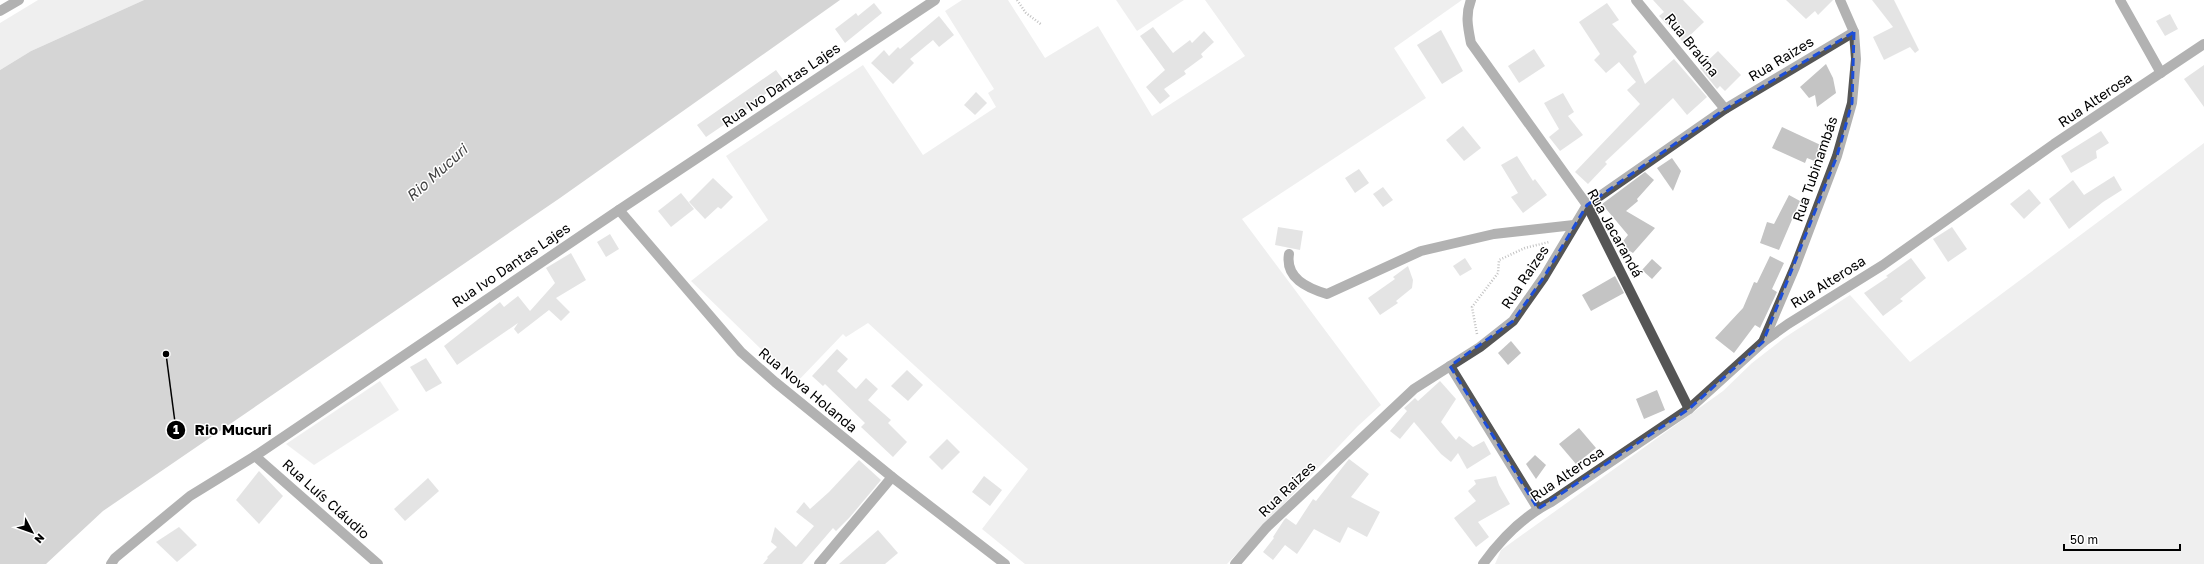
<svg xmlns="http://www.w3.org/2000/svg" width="2204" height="564" font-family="'Golos Text',sans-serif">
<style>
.green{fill:#dcdcdc}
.water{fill:#a3a3a3}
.building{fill:#c4c4c4}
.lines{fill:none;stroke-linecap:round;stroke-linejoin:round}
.path{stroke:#777;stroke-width:2.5;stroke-dasharray:1 2;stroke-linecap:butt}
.minor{stroke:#555;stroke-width:10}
.marked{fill:none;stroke:#1d4ed8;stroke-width:3;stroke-dasharray:8 5;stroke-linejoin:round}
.labels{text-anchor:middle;stroke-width:3;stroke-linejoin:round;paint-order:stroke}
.street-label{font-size:14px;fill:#000;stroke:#fff}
.water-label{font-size:15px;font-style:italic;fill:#444;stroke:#fff}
.leader{fill:none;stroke:#000;stroke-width:1.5}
.callout-dot{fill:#000;stroke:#fff;stroke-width:1.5}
.mark-label{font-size:12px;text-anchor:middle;font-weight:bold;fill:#fff}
.callout-label{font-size:15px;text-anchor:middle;font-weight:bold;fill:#000;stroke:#fff;stroke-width:3;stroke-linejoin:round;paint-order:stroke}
</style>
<rect width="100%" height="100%" fill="#fff"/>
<g class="green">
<polygon points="38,0 144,0 31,51 0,70 0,23"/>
<polygon points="962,0 1008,0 1045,58 1098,26 1152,116 1245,56 1205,0 1462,0 1394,48 1426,98 1242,219 1381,405 1358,426 1227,564 1025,564 982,529 1028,469 868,323 846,337 843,334 796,383 691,281 768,220 726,156 863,65 923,155 996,107 988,93 994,89 945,11"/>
<polygon points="1116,0 1184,0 1137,31"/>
<polygon points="2204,143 2204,564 1495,564 1501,550 1723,391 1752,363 1784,338 1850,295 1910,362"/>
<polygon points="380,381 399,410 314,465 286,444"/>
</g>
<polygon class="water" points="144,0 840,0 560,198 103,511 46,564 0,564 0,70 31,51"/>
<g class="building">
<polygon points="1653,0 1683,0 1704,22 1683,42 1659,16 1664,12"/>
<polygon points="1786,0 1833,0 1818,15 1815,11 1806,19"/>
<polygon points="1872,0 1894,0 1919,50 1915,53 1910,47 1884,60 1873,37 1893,27"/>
<polygon points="874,3 882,13 845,43 835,29 856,13 858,16"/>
<polygon points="1607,3 1619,20 1612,24 1637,52 1633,56 1645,84 1674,59 1707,97 1687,115 1673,98 1605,162 1607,164 1588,184 1575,172 1640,104 1627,90 1636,82 1619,62 1606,73 1594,60 1600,54 1579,22"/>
<polygon points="2170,14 2178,29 2165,36 2156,21"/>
<polygon points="939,16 954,35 939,47 933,40 910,59 914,63 893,84 871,63 884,50 889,56 898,47 900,49"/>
<polygon points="1153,27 1173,53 1190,40 1192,43 1204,31 1214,42 1201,54 1203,57 1184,71 1186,74 1164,89 1170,96 1160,104 1146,87 1165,70 1140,36"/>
<polygon points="1441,30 1463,71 1442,84 1417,45"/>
<polygon points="1534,49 1545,66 1519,83 1508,66"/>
<polygon points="1718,51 1741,75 1725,91 1720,86 1717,89 1700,68"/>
<polygon points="1826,64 1833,78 1836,93 1817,107 1815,95 1809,98 1800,87"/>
<polygon points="2204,65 2204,107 2184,79"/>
<polygon points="776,70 784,81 758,99 759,101 706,137 697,125"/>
<polygon points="976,92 987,103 975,115 964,105"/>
<polygon points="1563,93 1574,112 1568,116 1583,135 1560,151 1549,137 1559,129 1544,103"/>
<polygon points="1463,126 1481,148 1464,161 1446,140"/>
<polygon points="1782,127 1827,148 1822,164 1807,158 1805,163 1772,148"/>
<polygon points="2101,131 2109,143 2096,151 2097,158 2071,173 2061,156"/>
<polygon points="1517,156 1533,181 1535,179 1547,195 1523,213 1511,197 1518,193 1501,165"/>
<polygon points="1672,158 1681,171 1673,191 1657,168"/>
<polygon points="1359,169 1369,183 1355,193 1345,178"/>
<polygon points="1645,172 1654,180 1637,199 1638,201 1626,211 1655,228 1633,253 1620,245 1628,235 1602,204"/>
<polygon points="2114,176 2122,190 2103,202 2069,229 2049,199 2073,180 2084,195"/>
<polygon points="713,178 733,197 721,209 718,207 705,219 689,202"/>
<polygon points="1383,187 1393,200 1383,207 1373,194"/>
<polygon points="2029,189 2041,203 2024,219 2010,204"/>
<polygon points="681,193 694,209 671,227 658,211"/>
<polygon points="1789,195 1800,201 1779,250 1760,243 1767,222 1774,224"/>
<polygon points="1278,227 1303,231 1300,250 1275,245"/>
<polygon points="1952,227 1967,249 1948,262 1933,239"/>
<polygon points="610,234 619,249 606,257 597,242"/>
<polygon points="571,253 586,280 556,298 570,312 561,321 549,310 518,334 514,329 518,323 457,365 444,346 500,302 504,307 518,296 530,311 555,283 546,268"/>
<polygon points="1770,256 1784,263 1772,289 1777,292 1760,328 1755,325 1734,353 1715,338 1743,308 1754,282 1757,283"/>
<polygon points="1465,258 1472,269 1460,276 1453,266"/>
<polygon points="1911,258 1926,278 1900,299 1903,301 1883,316 1864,293 1888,277 1886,276"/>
<polygon points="1652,259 1662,268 1652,279 1642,270"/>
<polygon points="1408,266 1413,280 1412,288 1396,301 1398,303 1380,315 1368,298 1395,279 1393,277"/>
<polygon points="1615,276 1624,293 1591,311 1582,295"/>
<polygon points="1511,341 1521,353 1508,365 1498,353"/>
<polygon points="837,349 848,359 837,371 856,389 866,378 878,389 868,400 891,420 888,423 907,442 893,457 861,427 865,423 825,384 823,386 812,376"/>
<polygon points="426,358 442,383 426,392 410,367"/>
<polygon points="907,370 923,385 908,401 891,386"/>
<polygon points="1440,381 1456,399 1441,422 1456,440 1459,436 1473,447 1484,441 1491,454 1467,469 1458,453 1451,462 1441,454 1414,422 1400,439 1390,431 1407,411 1404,408 1415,398 1418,401"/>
<polygon points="1657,390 1665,410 1644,419 1636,399"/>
<polygon points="1579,428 1596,448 1576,464 1559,444"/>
<polygon points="947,439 960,452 942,470 929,457"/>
<polygon points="1535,455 1546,465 1536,479 1526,464"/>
<polygon points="1349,459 1369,474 1351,497 1380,512 1367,537 1348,527 1340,543 1314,529 1297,554 1285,545 1273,560 1263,552 1274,538 1273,537 1284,520 1286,518 1296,525 1313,499 1316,501"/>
<polygon points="859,460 881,480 850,517 836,531 833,528 802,564 763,564 768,558 767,557 777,547 771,542 775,527 796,547 814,526 796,512 804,502 810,509 829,492"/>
<polygon points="259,471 283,496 259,524 236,500"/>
<polygon points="984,476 1002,490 990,506 972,492"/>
<polygon points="1496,476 1499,485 1510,504 1478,522 1489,537 1476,547 1454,518 1476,501 1468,491 1476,484 1474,480"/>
<polygon points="428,478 439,491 405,521 394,509"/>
<polygon points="179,527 197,545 177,562 156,542"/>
<polygon points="878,530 898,553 885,564 839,564"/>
</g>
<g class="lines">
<g class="path">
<polyline points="1017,0 1026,13 1042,25"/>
<polyline points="1477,334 1472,307 1498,273 1499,260 1525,248 1549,242"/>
</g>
<g class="minor">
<path d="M 1471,0 C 1465,15 1468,28 1471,43 L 1587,205 L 1689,409"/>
<polyline points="1636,0 1725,109"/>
<polyline points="2120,0 2161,73"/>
<polyline points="0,11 19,0"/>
<polyline points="619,210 741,352 775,382 892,477 1005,564"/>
<path d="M 1289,254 C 1285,278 1307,288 1327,294 L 1421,251 L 1494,234 L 1574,225"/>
<polyline points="1763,342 1795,267 1837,156 1852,103 1856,59 1854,32 1840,0"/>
<polyline points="1450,366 1538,509"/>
<polyline points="255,456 378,564"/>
<polyline points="111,564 115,558 190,496 255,456 619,210 935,0"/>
<polyline points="819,564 892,477"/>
<polyline points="1235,564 1266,528 1414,389 1480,347 1513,321 1544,277 1587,205 1725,109 1854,32"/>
<path d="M 1483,564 C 1501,539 1524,516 1551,502 L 1689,409 L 1763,342 L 1788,324 L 1883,265 L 2054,144 L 2204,44"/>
</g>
</g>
<path d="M0 0H2204V564H0ZM 1854,32 L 1852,103 L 1837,156 L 1763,342 L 1689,409 L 1538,509 L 1450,366 L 1513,321 L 1544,277 L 1587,205 L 1725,109 Z" fill="#fff" fill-opacity=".55" fill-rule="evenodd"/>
<path class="marked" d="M 1854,32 L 1852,103 L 1837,156 L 1763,342 L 1689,409 L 1538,509 L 1450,366 L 1513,321 L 1544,277 L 1587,205 L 1725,109 Z"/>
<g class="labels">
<g class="street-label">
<text transform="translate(1692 45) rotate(51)" y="5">Rua Braúna</text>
<text transform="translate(1781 59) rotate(-31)" y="5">Rua Raizes</text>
<text transform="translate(781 85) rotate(-34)" y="5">Rua Ivo Dantas Lajes</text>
<text transform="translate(2095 100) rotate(-34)" y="5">Rua Alterosa</text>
<text transform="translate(1815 169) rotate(-71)" y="5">Rua Tubinambás</text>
<text transform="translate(1615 233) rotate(61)" y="5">Rua Jacarandá</text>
<text transform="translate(511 265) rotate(-34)" y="5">Rua Ivo Dantas Lajes</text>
<text transform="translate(1525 277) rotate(-56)" y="5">Rua Raizes</text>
<text transform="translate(1828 282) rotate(-32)" y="5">Rua Alterosa</text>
<text transform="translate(808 390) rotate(40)" y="5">Rua Nova Holanda</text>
<text transform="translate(1567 474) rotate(-34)" y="5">Rua Alterosa</text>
<text transform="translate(1287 489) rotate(-44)" y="5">Rua Raizes</text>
<text transform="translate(326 499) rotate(42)" y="5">Rua Luís Cláudio</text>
</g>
<g class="water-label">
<text transform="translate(437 173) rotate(-42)" y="5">Rio Mucuri</text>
</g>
</g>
<path class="leader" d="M166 354L176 430"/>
<g class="callout-dot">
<circle cx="166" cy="354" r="4"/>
<circle cx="176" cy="430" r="10"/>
</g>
<g class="mark-label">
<text x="176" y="434">1</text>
</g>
<g class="callout-label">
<text x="233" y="435">Rio Mucuri</text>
</g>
<g transform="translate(32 532) rotate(131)" stroke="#ffffff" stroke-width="3" paint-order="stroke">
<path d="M0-3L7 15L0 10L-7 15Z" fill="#000000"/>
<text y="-6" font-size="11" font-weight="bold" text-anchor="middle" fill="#000000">N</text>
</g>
<path d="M2064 544v6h116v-6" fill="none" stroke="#000000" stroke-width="2"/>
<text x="2070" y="544" font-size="12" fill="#000000" stroke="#ffffff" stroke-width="3" paint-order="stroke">50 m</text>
</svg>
